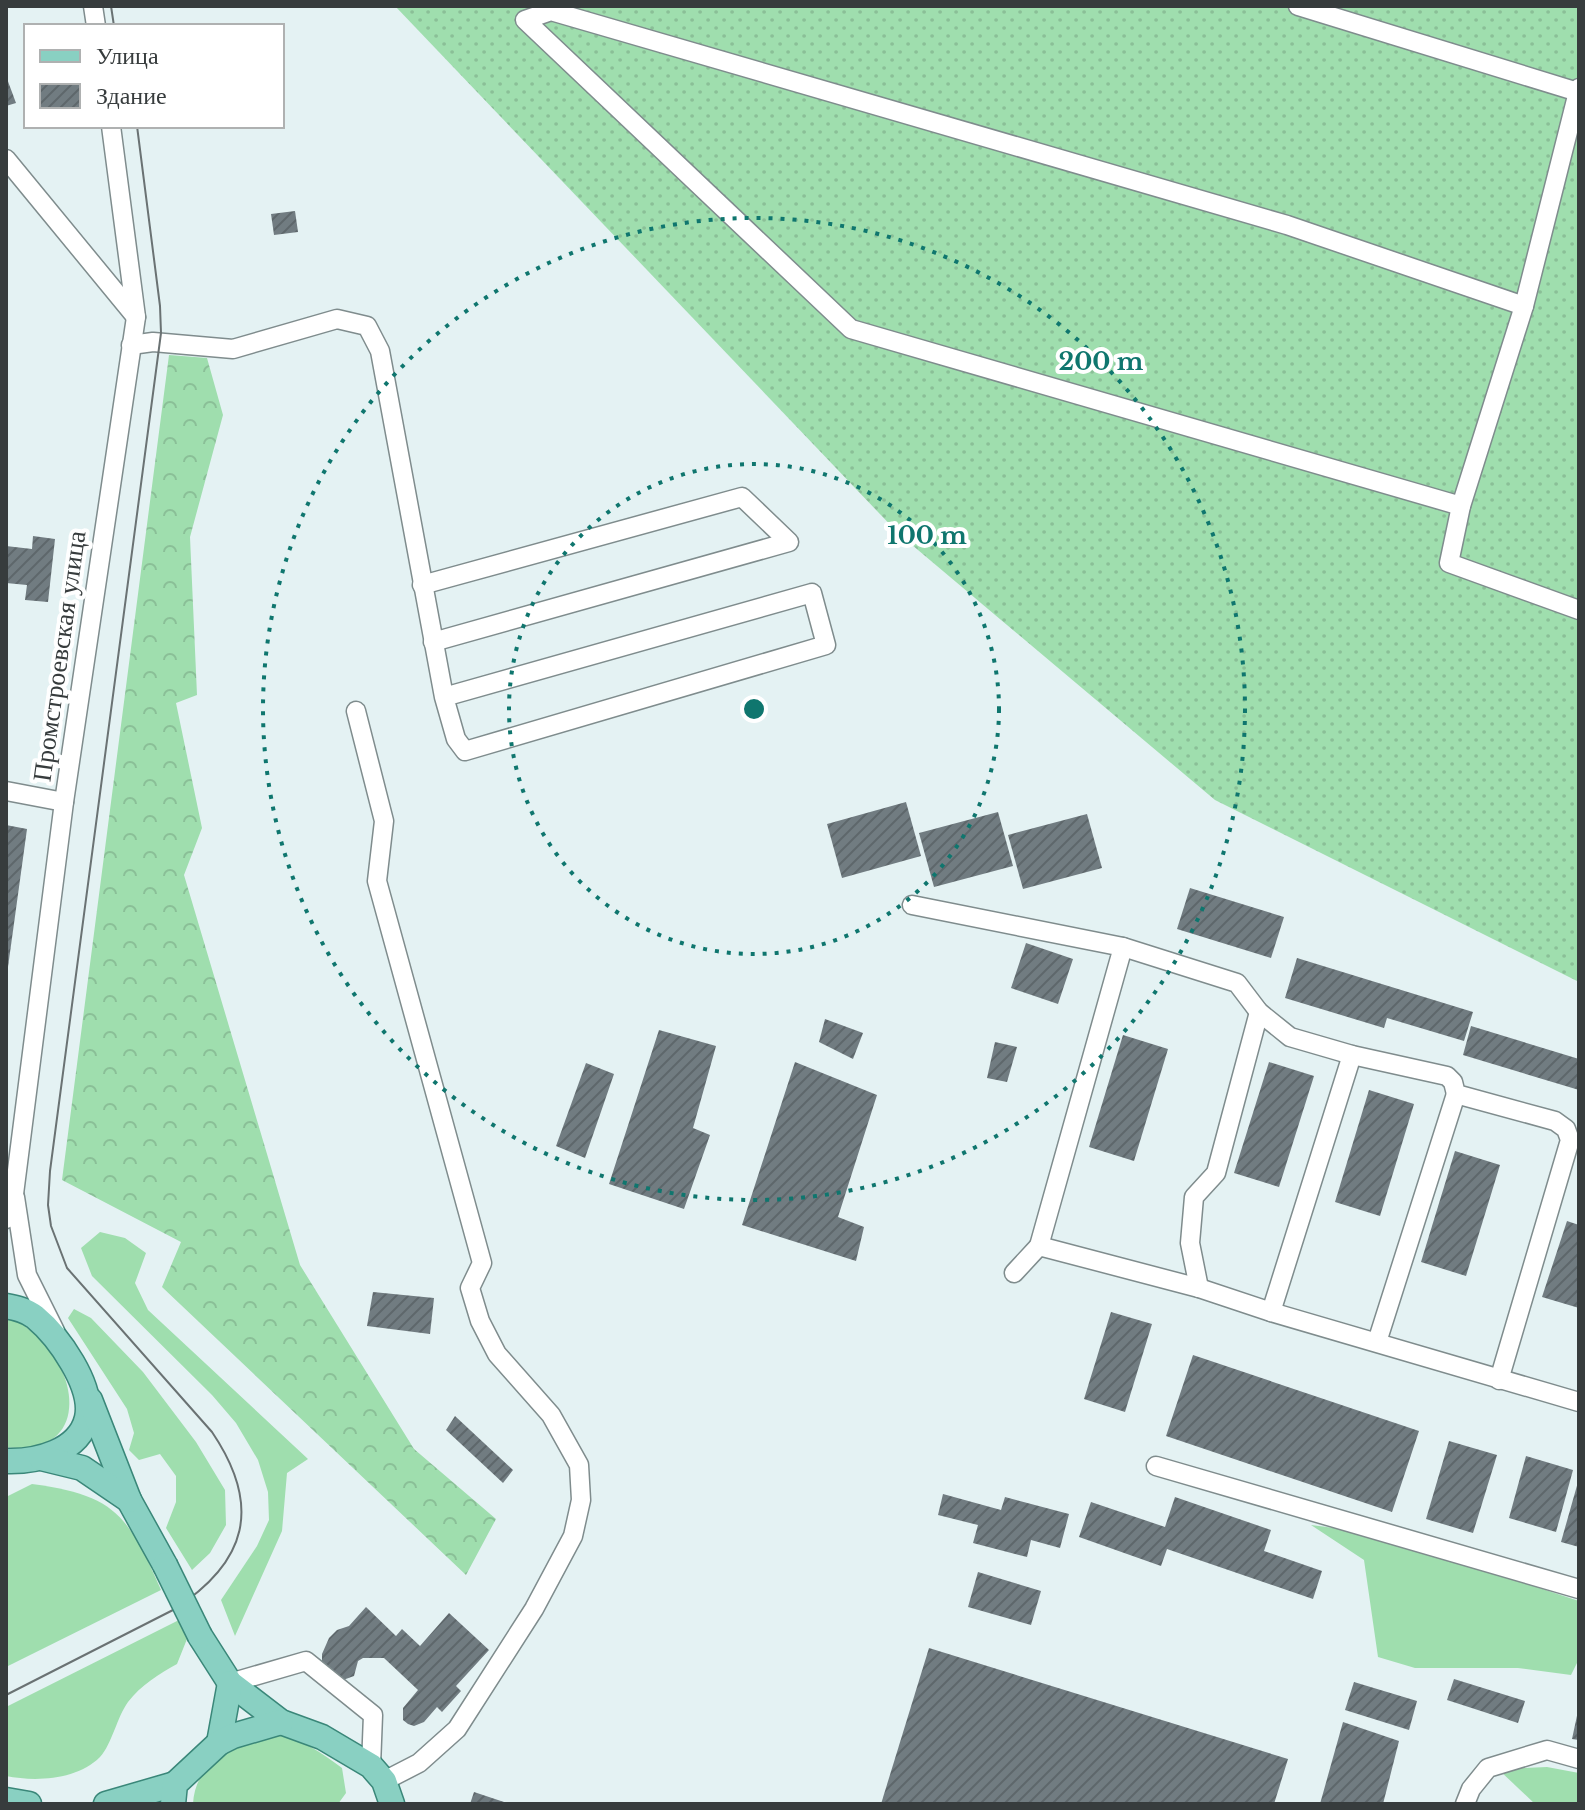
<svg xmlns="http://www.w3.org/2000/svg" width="1585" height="1810" font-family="'Libre Baskerville',serif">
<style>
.grass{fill:#9fdeae}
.forest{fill:url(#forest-crowns)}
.garden{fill:url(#garden-dots)}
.building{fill:url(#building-hatch)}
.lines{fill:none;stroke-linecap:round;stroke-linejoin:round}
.minor-casing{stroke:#7f8c8d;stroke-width:21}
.major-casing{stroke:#3a8779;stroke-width:27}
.minor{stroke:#fff;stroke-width:18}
.major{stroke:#89d0c2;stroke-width:24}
.tram{stroke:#6a7273;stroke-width:2}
.major-bridge-casing{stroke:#3a8779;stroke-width:27;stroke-linecap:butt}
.major-bridge{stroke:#89d0c2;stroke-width:24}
.ring{fill:none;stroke:#0f766e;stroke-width:4;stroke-dasharray:4 8}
.labels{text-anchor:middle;stroke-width:8;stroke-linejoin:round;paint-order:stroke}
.street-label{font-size:26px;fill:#373c3d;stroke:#fff}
.centre{fill:#0f766e;stroke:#fff;stroke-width:4}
.ring-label{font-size:24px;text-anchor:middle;font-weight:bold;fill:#0f766e;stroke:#fff;stroke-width:8;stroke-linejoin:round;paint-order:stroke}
</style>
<defs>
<pattern id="forest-crowns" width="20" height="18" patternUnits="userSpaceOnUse" patternTransform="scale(2)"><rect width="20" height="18" fill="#9fdeae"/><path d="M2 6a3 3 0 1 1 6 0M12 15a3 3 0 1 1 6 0" fill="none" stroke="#8abf97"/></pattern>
<pattern id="garden-dots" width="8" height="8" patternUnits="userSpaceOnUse" patternTransform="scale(2)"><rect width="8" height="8" fill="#9fdeae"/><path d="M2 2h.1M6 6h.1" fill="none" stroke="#8abf97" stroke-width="1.8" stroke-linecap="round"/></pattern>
<pattern id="building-hatch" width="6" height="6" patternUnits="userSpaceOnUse" patternTransform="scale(2)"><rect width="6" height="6" fill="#717c81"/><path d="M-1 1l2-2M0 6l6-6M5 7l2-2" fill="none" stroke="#5e676b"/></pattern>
</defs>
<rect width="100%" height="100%" fill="#e4f2f3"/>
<g class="grass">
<polygon points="100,1232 125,1238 146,1253 135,1283 148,1310 308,1459 287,1473 282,1531 235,1636 221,1600 257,1546 269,1520 268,1492 258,1460 236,1423 212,1395 92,1276 81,1248"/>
<polygon points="74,1309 91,1318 143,1372 196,1442 225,1490 226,1525 210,1553 192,1570 166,1528 176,1502 176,1476 160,1454 139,1460 129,1450 134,1433 127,1409 68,1318"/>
<path d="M 6,1319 C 18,1319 23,1325 32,1332 C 82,1371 90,1458 6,1447 Z"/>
<path d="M 32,1484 C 115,1495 128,1515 161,1590 L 6,1667 L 6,1497 Z"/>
<path d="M 1311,1525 C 1403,1535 1491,1573 1579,1601 L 1579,1659 L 1571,1675 L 1518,1668 L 1415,1668 L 1378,1657 L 1364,1560 Z"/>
<path d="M 179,1620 L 187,1639 L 177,1664 C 159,1674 141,1685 128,1702 C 117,1717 112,1744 100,1757 C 77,1780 36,1782 6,1776 L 6,1707 Z"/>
<path d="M 275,1733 C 301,1739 321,1752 342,1768 L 346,1793 L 338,1804 L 193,1804 C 194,1780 209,1759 231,1746 C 242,1739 261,1737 275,1733 Z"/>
<polygon points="1547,1767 1579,1773 1579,1804 1535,1804 1498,1769"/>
</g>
<polygon class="forest" points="169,355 207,358 223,415 190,537 197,695 176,703 202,828 184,875 300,1265 414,1449 496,1519 466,1575 162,1287 181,1242 62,1180"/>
<polygon class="garden" points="395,6 1579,6 1579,982 1215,800 899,534"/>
<g class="building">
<polygon points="6,76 16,103 6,106"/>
<polygon points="295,211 298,232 274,235 271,214"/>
<polygon points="33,536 55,539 48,602 25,600 27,585 6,583 6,546 32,549"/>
<polygon points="906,802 921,856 842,878 827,824"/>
<polygon points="998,812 1013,866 934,887 919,833"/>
<polygon points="1087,814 1102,868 1023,889 1008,835"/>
<polygon points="6,825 27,829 8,967 6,967"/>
<polygon points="1190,888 1284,917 1271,958 1177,929"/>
<polygon points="1026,943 1073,959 1058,1004 1011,988"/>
<polygon points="1297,958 1473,1012 1464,1041 1387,1018 1384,1028 1285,998"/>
<polygon points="825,1019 863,1033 853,1059 819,1042"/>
<polygon points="1471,1026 1579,1059 1579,1090 1463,1055"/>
<polygon points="659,1030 716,1046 693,1128 710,1135 684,1209 609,1184"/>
<polygon points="1123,1035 1168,1049 1134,1161 1089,1147"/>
<polygon points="995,1042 1017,1047 1007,1082 987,1078"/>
<polygon points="795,1062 877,1095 838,1217 864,1227 856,1261 742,1225"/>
<polygon points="1269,1062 1314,1076 1279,1187 1234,1173"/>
<polygon points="586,1063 614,1074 585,1158 556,1146"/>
<polygon points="1369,1090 1414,1104 1380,1216 1335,1202"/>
<polygon points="1455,1151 1500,1165 1466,1276 1421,1262"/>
<polygon points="1567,1221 1579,1225 1579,1308 1542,1297"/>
<polygon points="373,1292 434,1298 430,1334 367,1326"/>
<polygon points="1111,1312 1152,1324 1125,1412 1084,1399"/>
<polygon points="1193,1355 1419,1431 1392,1512 1166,1436"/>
<polygon points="455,1416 513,1470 503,1483 446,1430"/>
<polygon points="1449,1441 1497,1455 1473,1533 1426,1519"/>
<polygon points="1526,1456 1573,1470 1556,1532 1509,1518"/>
<polygon points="1578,1482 1579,1482 1579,1547 1561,1542"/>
<polygon points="943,1494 1001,1510 1005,1497 1069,1514 1060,1548 1031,1540 1027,1557 973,1543 978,1525 938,1515"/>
<polygon points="1175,1497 1271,1530 1264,1551 1322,1571 1313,1599 1167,1549 1161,1566 1079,1537 1091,1502 1165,1527"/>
<polygon points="978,1572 1041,1591 1031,1625 968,1607"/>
<polygon points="366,1607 396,1636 402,1629 420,1646 449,1613 489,1650 456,1686 461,1691 442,1712 437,1707 424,1722 414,1726 408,1724 403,1720 403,1708 418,1690 384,1658 363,1658 358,1661 354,1676 343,1680 322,1663 322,1654 329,1638 337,1630 349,1626"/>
<polygon points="929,1648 1288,1759 1274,1804 881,1804"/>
<polygon points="1454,1679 1525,1701 1518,1723 1447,1700"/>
<polygon points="1354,1682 1417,1701 1409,1730 1345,1710"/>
<polygon points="1578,1711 1579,1712 1579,1740 1572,1739"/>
<polygon points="1343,1722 1399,1741 1383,1804 1320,1804"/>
<polygon points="474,1792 507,1803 507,1804 470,1804"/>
</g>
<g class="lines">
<defs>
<g id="minor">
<polyline points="93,6 96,26"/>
<polyline points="1298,6 1578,92"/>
<polyline points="1579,88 1524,306 1461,506 1449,563 1579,610"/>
<polyline points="6,159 136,317"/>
<polyline points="131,345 153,342 233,349 337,319 367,326 380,351 444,697 456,739 465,751 826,645 812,593 444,697"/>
<polyline points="1461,506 851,329 525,20 551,11 1287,225 1524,306"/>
<polyline points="422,585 742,497 789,542 433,642"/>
<polyline points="356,711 384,821 377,881 482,1263 470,1288 480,1321 497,1354 551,1415 579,1465 581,1500 573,1536 534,1609 457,1729 419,1763 384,1781"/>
<polyline points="6,791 64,802"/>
<polyline points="912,905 1123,947 1039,1246"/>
<polyline points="1123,947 1237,983 1259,1012 1290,1037 1352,1055 1447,1076 1453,1082 1456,1094 1555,1121 1566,1129 1570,1140 1499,1380"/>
<polyline points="15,1197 27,1275 55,1331"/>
<polyline points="6,1219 14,1194 64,802 136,317 111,126"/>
<polyline points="1014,1273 1039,1246 1199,1288 1271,1312 1579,1402"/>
<polyline points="1199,1288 1190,1243 1194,1197 1216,1173 1259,1012"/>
<polyline points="1271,1312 1352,1055"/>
<polyline points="1377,1342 1456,1094"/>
<polyline points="1156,1466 1579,1589"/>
<polyline points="230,1683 306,1661 373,1715 371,1766"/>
<polyline points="1465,1804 1471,1789 1488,1768 1547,1750 1579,1759"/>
</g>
<g id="major">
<path d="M 6,1306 C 16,1308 26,1310 35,1317 C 58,1336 94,1386 87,1418 C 79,1452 36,1462 6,1461"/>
<polyline points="90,1400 129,1500 165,1565"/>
<polyline points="41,1458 82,1468 129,1500"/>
<polyline points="200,1636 230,1683 281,1722 322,1737 371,1766 384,1781 392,1804"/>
<polyline points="219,1743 230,1683"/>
<polyline points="6,1800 29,1804"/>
<polyline points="106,1804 175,1784"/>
<polyline points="173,1804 175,1784 219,1743 233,1736 281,1722"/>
</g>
</defs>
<use href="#minor" class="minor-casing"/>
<use href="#major" class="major-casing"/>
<use href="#minor" class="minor"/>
<use href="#major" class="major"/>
<g class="tram">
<polyline points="111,6 114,26"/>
<path d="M 6,1695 L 173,1610 C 248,1562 262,1506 212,1432 L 67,1268 L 51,1226 L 48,1205 L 50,1171 L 161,333 L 160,306 L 137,126"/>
</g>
<defs>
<polyline id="major-bridge" points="165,1565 200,1636"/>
</defs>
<use href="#major-bridge" class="major-bridge-casing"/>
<use href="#major-bridge" class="major-bridge"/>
</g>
<g class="ring">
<circle cx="754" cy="709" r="245"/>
<circle cx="754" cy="709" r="491"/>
</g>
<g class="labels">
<g class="street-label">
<text transform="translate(59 656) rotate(-82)" y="9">Промстроевская улица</text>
</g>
</g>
<circle cx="754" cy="709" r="12" class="centre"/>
<g class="ring-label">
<text x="1101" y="370">200 m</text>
<text x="927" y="544">100 m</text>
</g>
<rect width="1585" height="1810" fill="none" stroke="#373c3d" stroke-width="16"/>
<rect x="24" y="24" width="260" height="104" fill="#ffffff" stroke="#afb1b1" stroke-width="2"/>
<rect x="40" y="50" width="40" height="12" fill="#89d0c2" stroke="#afb1b1" stroke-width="2"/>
<text x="96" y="64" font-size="24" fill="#373c3d">Улица</text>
<rect x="40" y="84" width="40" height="24" fill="url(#building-hatch)" stroke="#afb1b1" stroke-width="2"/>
<text x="96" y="104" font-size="24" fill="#373c3d">Здание</text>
</svg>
